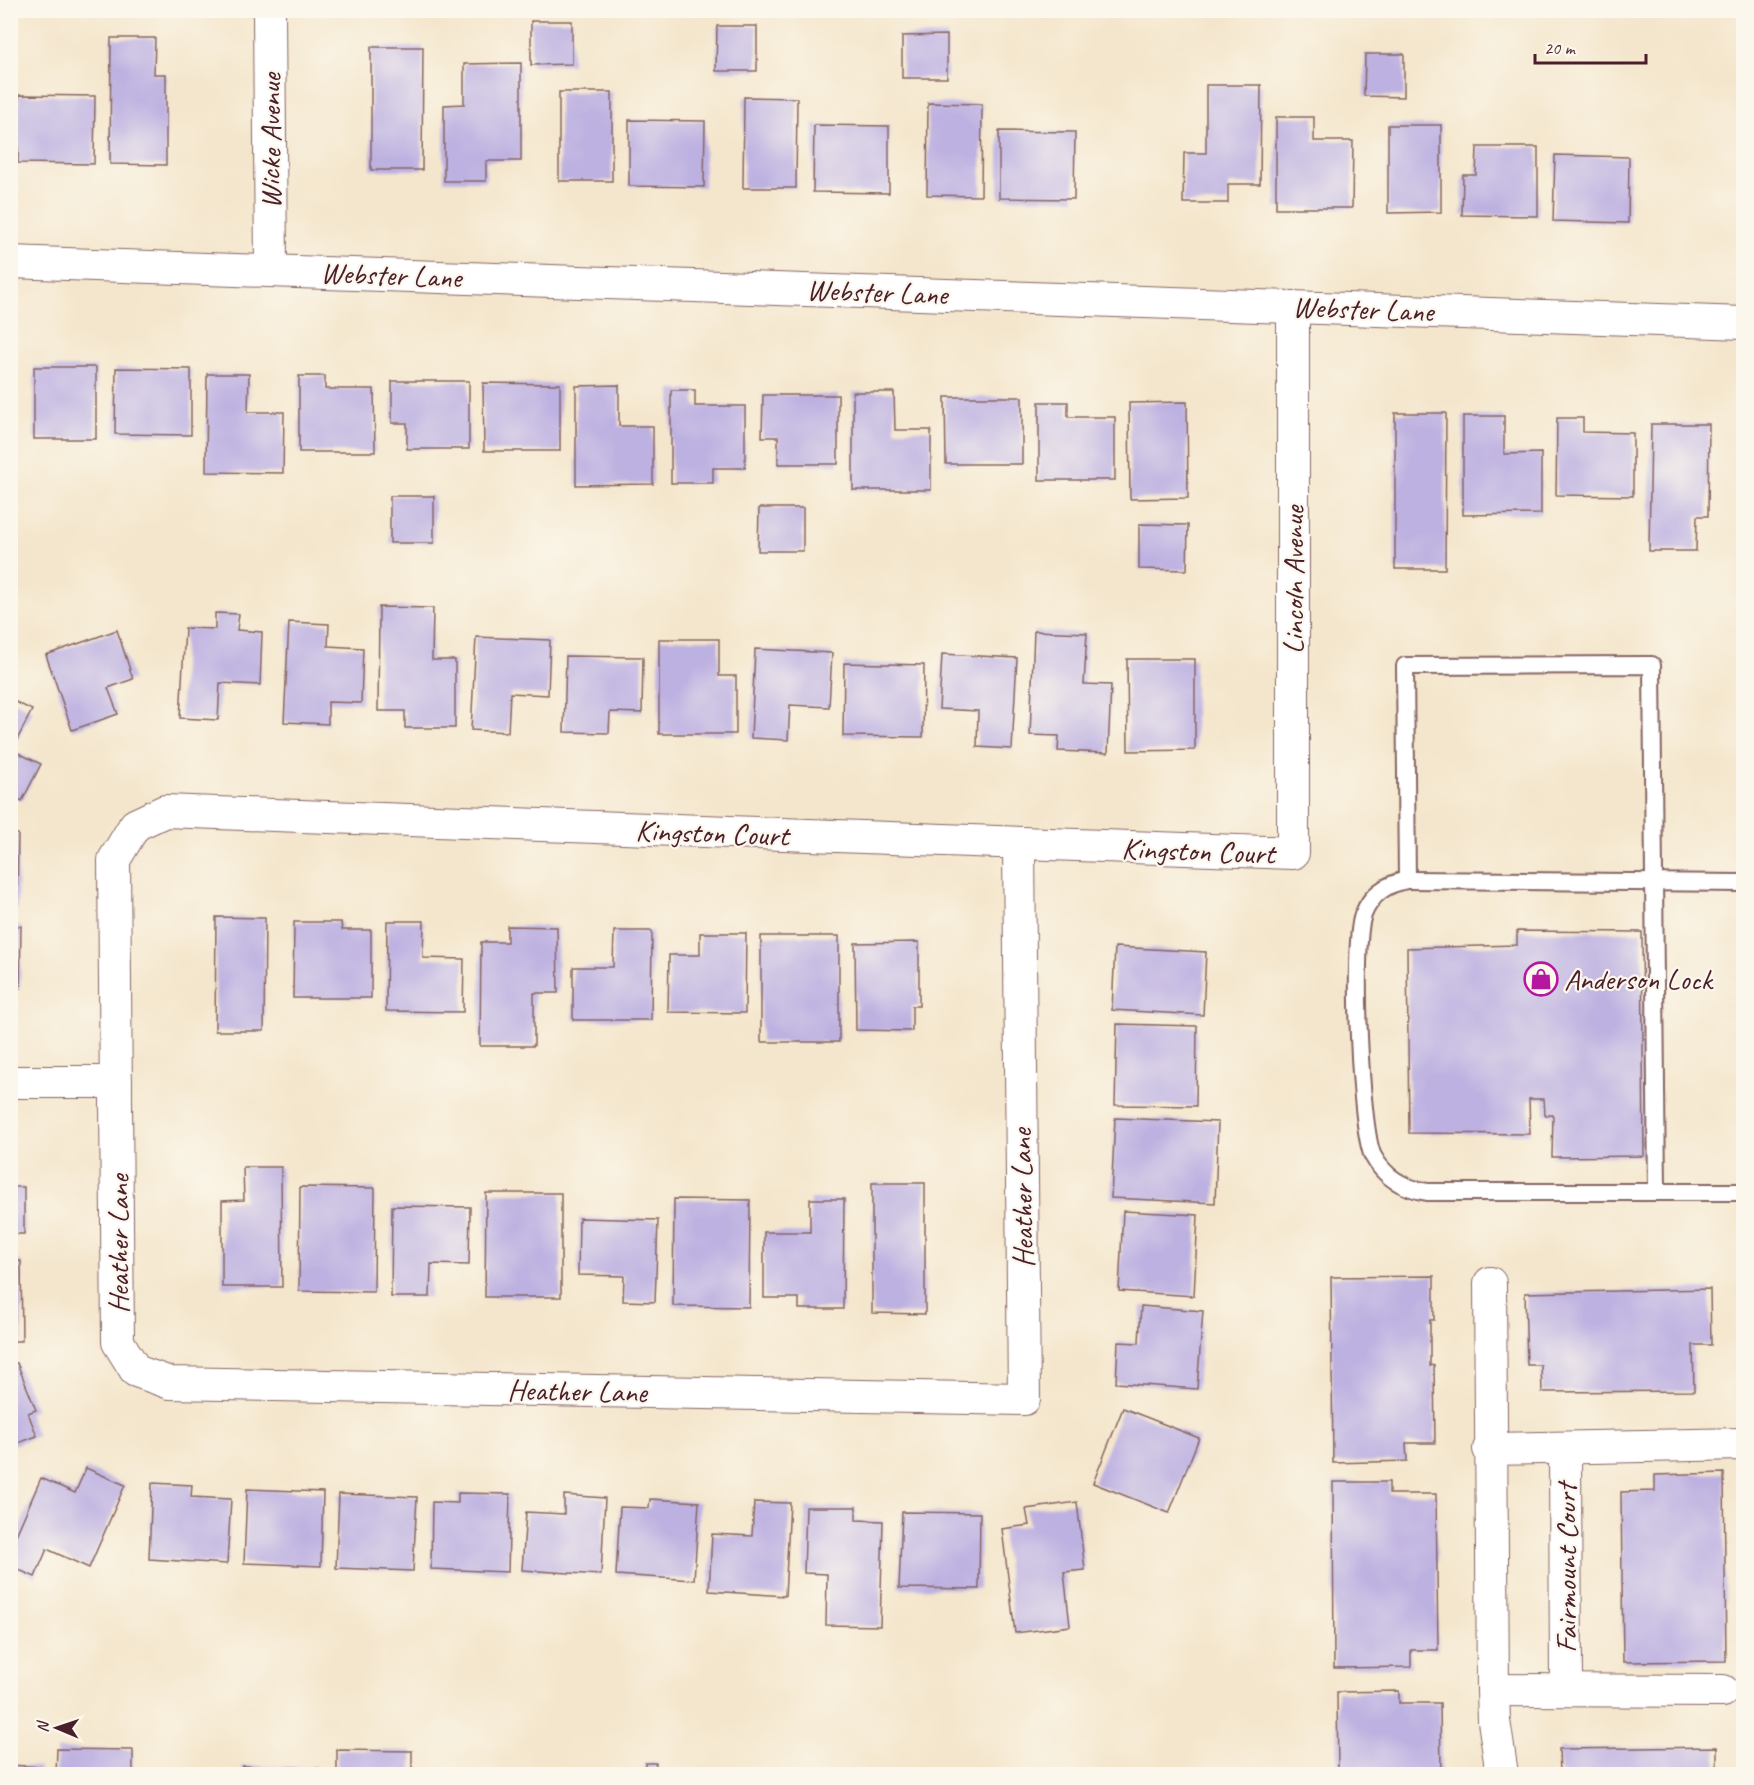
<svg xmlns="http://www.w3.org/2000/svg" width="1754" height="1785" font-family="Caveat,sans-serif">
<style>
.building{fill:#bdb1e1}
.lines{fill:none;stroke-linecap:round;stroke-linejoin:round}
.lane-casing{stroke:#866563;stroke-width:20}
.street-casing{stroke:#866563;stroke-width:34}
.lane{stroke:#fff;stroke-width:16}
.street{stroke:#fff;stroke-width:32}
.labels{text-anchor:middle;stroke-width:4.5;stroke-linejoin:round;paint-order:stroke}
.street-label{font-size:30px;fill:#4a1f2b;stroke:#fbf7ec}
.poi-label{font-size:30px;fill:#4a1f2b;stroke:#fbf7ec;text-anchor:start}
</style>
<rect width="100%" height="100%" fill="#fbf7ec"/>
<filter id="ink" filterUnits="userSpaceOnUse"><feTurbulence type="fractalNoise" baseFrequency=".0167" numOctaves="2"/><feDisplacementMap in="SourceGraphic" scale="12" xChannelSelector="R" yChannelSelector="G"/><feConvolveMatrix kernelMatrix="1 2 1 2 8 2 1 2 1" color-interpolation-filters="sRGB"/></filter>
<filter id="wash" filterUnits="userSpaceOnUse"><feTurbulence type="fractalNoise" baseFrequency=".008" numOctaves="4" result="noise"/><feDisplacementMap in="SourceGraphic" scale="24" xChannelSelector="R" yChannelSelector="G"/><feGaussianBlur stdDeviation="1.35" result="paint"/><feColorMatrix in="noise" values="0 0 0 0 0 0 0 0 0 0 0 0 0 0 0 0 0 1.4 0 .05"/><feComposite in="paint" operator="in"/></filter>
<g filter="url(#wash)">
<rect width="100%" height="100%" fill="#f4e6cc"/>
<g id="blocks">
<g class="building">
<polygon points="531,21 572,21 572,64 531,65"/>
<polygon points="717,26 757,26 757,71 716,71"/>
<polygon points="947,35 947,78 902,78 902,36"/>
<polygon points="111,38 155,38 154,74 166,74 166,165 110,164"/>
<polygon points="371,47 423,47 422,170 371,170"/>
<polygon points="1365,54 1404,54 1404,97 1364,96"/>
<polygon points="521,63 521,161 486,161 486,181 444,181 444,105 464,104 464,64"/>
<polygon points="1206,85 1261,85 1260,184 1228,184 1228,203 1183,203 1184,153 1206,153"/>
<rect x="559" y="92" width="53" height="89"/>
<polygon points="19,95 95,96 94,164 18,163"/>
<polygon points="744,97 797,98 796,188 743,188"/>
<polygon points="928,103 982,104 981,196 927,195"/>
<polygon points="1276,117 1314,117 1314,141 1353,141 1352,208 1276,208"/>
<polygon points="629,120 705,121 704,187 629,186"/>
<polygon points="814,125 889,126 889,193 813,192"/>
<polygon points="1388,125 1441,125 1441,212 1388,213"/>
<polygon points="999,131 1075,132 1074,199 999,198"/>
<polygon points="1477,147 1538,147 1538,216 1462,215 1463,175 1476,175"/>
<polygon points="1555,155 1629,157 1628,223 1553,221"/>
<rect x="34" y="367" width="62" height="72"/>
<polygon points="116,368 191,369 191,435 115,434"/>
<polygon points="207,374 249,374 248,412 284,412 283,473 206,472"/>
<polygon points="299,376 325,376 325,389 374,389 375,452 299,452"/>
<polygon points="392,381 469,381 469,449 407,449 407,423 392,423"/>
<polygon points="483,383 560,384 560,451 484,451"/>
<polygon points="619,385 619,426 653,426 653,484 576,485 576,386"/>
<polygon points="671,390 695,390 695,406 745,406 745,468 713,468 713,483 671,483"/>
<polygon points="853,392 894,392 895,430 931,430 931,490 853,490"/>
<polygon points="763,395 838,395 838,464 778,464 778,437 762,437"/>
<polygon points="945,397 1022,397 1022,464 946,464"/>
<polygon points="1039,402 1068,402 1068,417 1115,417 1115,480 1039,480"/>
<polygon points="1187,402 1188,498 1130,499 1129,403"/>
<polygon points="1395,413 1446,413 1445,569 1395,569"/>
<polygon points="1463,416 1504,416 1504,454 1541,453 1541,514 1463,515"/>
<polygon points="1557,418 1583,418 1583,432 1633,433 1633,496 1556,495"/>
<polygon points="1651,424 1709,424 1708,516 1697,516 1696,551 1649,551"/>
<rect x="390" y="496" width="44" height="47"/>
<polygon points="759,508 803,508 803,551 758,551"/>
<polygon points="1139,524 1188,525 1187,570 1139,569"/>
<polygon points="379,607 433,608 432,660 455,660 455,728 405,728 405,711 378,711"/>
<polygon points="215,613 239,614 237,630 262,632 260,685 220,683 218,720 180,718 185,628 215,629"/>
<polygon points="289,622 329,624 328,646 363,648 361,703 328,702 328,724 284,722"/>
<polygon points="117,630 133,679 108,688 118,714 72,730 46,655"/>
<polygon points="1034,631 1087,633 1084,684 1111,685 1108,753 1058,751 1059,736 1030,735"/>
<polygon points="476,637 550,640 548,695 510,693 508,732 471,730"/>
<polygon points="659,639 719,639 719,676 736,676 736,734 659,734"/>
<polygon points="755,649 832,653 829,707 790,705 788,740 751,738"/>
<polygon points="942,654 1017,658 1012,749 977,747 978,711 939,709"/>
<polygon points="566,656 643,657 642,713 610,712 609,733 564,732"/>
<polygon points="1127,659 1195,659 1195,750 1128,751"/>
<polygon points="844,663 924,665 923,737 843,736"/>
<polygon points="10,699 32,710 12,750 41,764 22,801 10,795"/>
<polygon points="10,834 18,834 17,909 10,909"/>
<polygon points="216,917 265,918 264,1031 215,1031"/>
<polygon points="387,921 424,921 423,958 464,959 463,1012 386,1011"/>
<polygon points="294,922 341,922 342,930 371,930 371,998 293,998"/>
<polygon points="10,926 21,926 20,988 10,988"/>
<polygon points="507,926 557,927 558,993 534,993 534,1046 480,1046 481,942 507,942"/>
<polygon points="614,931 652,931 651,1020 573,1020 573,967 613,967"/>
<polygon points="1517,931 1642,932 1644,1156 1552,1157 1553,1115 1545,1115 1544,1099 1529,1099 1530,1134 1409,1133 1407,948 1517,945"/>
<polygon points="700,933 746,933 745,1013 668,1012 669,955 700,955"/>
<rect x="761" y="936" width="78" height="106"/>
<polygon points="919,942 919,1006 912,1006 912,1031 856,1030 855,943"/>
<polygon points="1115,947 1206,952 1203,1015 1112,1010"/>
<polygon points="1117,1024 1197,1026 1196,1106 1115,1105"/>
<polygon points="1115,1118 1218,1122 1215,1203 1111,1198"/>
<polygon points="243,1167 281,1167 282,1287 222,1287 222,1201 244,1200"/>
<polygon points="872,1183 925,1183 925,1314 872,1313"/>
<rect x="10" y="1187" width="14" height="47"/>
<polygon points="300,1187 375,1188 374,1292 299,1291"/>
<polygon points="486,1193 561,1193 561,1297 485,1297"/>
<polygon points="674,1199 750,1200 749,1307 673,1306"/>
<polygon points="810,1199 844,1199 843,1309 799,1309 799,1298 764,1298 764,1232 810,1232"/>
<polygon points="392,1206 470,1207 469,1265 431,1264 430,1297 391,1297"/>
<polygon points="1123,1211 1198,1215 1194,1296 1119,1291"/>
<polygon points="579,1218 658,1220 655,1302 623,1301 624,1276 578,1275"/>
<polygon points="10,1261 21,1261 22,1341 10,1341"/>
<polygon points="1434,1276 1434,1320 1430,1320 1430,1366 1434,1365 1435,1443 1406,1443 1407,1461 1333,1463 1331,1277"/>
<polygon points="1710,1289 1711,1345 1693,1345 1694,1391 1542,1392 1541,1365 1527,1365 1525,1293"/>
<polygon points="1141,1306 1203,1311 1197,1389 1116,1383 1118,1342 1139,1343"/>
<polygon points="17,1363 36,1410 28,1413 37,1436 10,1446 10,1365"/>
<polygon points="1123,1408 1199,1438 1169,1513 1093,1483"/>
<polygon points="86,1468 125,1485 89,1568 47,1549 35,1577 10,1566 10,1549 41,1478 75,1493"/>
<polygon points="1724,1473 1726,1661 1623,1662 1621,1492 1655,1491 1655,1475"/>
<polygon points="1333,1482 1389,1482 1389,1494 1436,1494 1438,1650 1411,1650 1411,1667 1334,1668"/>
<polygon points="152,1483 192,1485 191,1497 231,1499 227,1564 149,1559"/>
<polygon points="247,1489 323,1492 321,1566 244,1563"/>
<polygon points="458,1493 510,1494 508,1572 431,1569 432,1502 458,1503"/>
<polygon points="339,1494 417,1497 413,1571 336,1568"/>
<polygon points="564,1495 605,1498 601,1575 522,1570 526,1512 564,1514"/>
<polygon points="650,1499 699,1502 694,1580 616,1575 620,1507 649,1508"/>
<polygon points="754,1502 790,1503 785,1596 709,1591 712,1534 752,1536"/>
<polygon points="1077,1502 1085,1570 1064,1572 1070,1626 1015,1633 1002,1529 1029,1525 1026,1509"/>
<polygon points="806,1507 856,1507 856,1520 883,1521 880,1626 826,1625 827,1574 804,1573"/>
<polygon points="902,1512 980,1513 979,1589 899,1588"/>
<polygon points="1399,1691 1399,1703 1440,1703 1441,1774 1338,1774 1337,1692"/>
<polygon points="1717,1747 1717,1774 1560,1774 1559,1749"/>
<polygon points="57,1749 133,1750 133,1774 56,1774"/>
<polygon points="337,1750 412,1751 412,1774 337,1774"/>
<polygon points="645,1763 656,1763 655,1774 644,1774"/>
<polygon points="10,1765 40,1767 39,1774 10,1774"/>
<polygon points="242,1766 319,1768 319,1774 242,1774"/>
<polygon points="149,1769 220,1773 220,1774 148,1774"/>
</g>
</g>
</g>
<g filter="url(#ink)">
<use href="#blocks" fill-opacity="0" stroke="#866563" stroke-width="1.5"/>
<g class="lines">
<defs>
<g id="lane">
<polyline points="1407,880 1744,883"/>
<path d="M 1657,1192 L 1652,665 L 1405,666 L 1407,880 C 1386,884 1371,894 1363,915 C 1352,943 1360,1131 1373,1156 C 1385,1178 1405,1189 1428,1192 L 1744,1192"/>
</g>
<g id="street">
<polyline points="269,10 271,271"/>
<polyline points="10,262 1744,323"/>
<polyline points="1019,845 1024,1399 170,1383 136,1371 118,1342 114,860 135,825 165,811 1293,853 1293,307"/>
<polyline points="10,1082 116,1082"/>
<polyline points="1490,1283 1493,1690 1494,1721 1502,1774"/>
<polyline points="1565,1448 1566,1689"/>
<polyline points="1489,1449 1744,1444"/>
<polyline points="1493,1690 1723,1691"/>
</g>
</defs>
<use href="#lane" class="lane-casing"/>
<use href="#street" class="street-casing"/>
<use href="#lane" class="lane"/>
<use href="#street" class="street"/>
</g>
</g>
<defs>
<symbol id="shop-ring" viewBox="-11 -11 22 22"><circle r="9.5" fill="#fbf7ec" stroke="#b5179e" stroke-width="1.5"/><path d="M-5-2.5h2.3a2.7 3.5 0 0 1 5.4 0H5L5.5 6h-11ZM-1.5-2.5h3a1.5 2.3 0 0 0-3 0Z" fill="#b5179e"/></symbol>
</defs>
<g fill-rule="evenodd">
<use href="#shop-ring" x="1522" y="960" width="38" height="38"/>
</g>
<g class="labels">
<g class="street-label">
<text transform="translate(270 141) rotate(-90)" y="10">Wicke Avenue</text>
<text transform="translate(391 275) rotate(2)" y="10">Webster Lane</text>
<text transform="translate(877 292) rotate(2)" y="10">Webster Lane</text>
<text transform="translate(1363 309) rotate(2)" y="10">Webster Lane</text>
<text transform="translate(1293 580) rotate(-90)" y="10">Lincoln Avenue</text>
<text transform="translate(712 833) rotate(2)" y="10">Kingston Court</text>
<text transform="translate(1198 851) rotate(2)" y="10">Kingston Court</text>
<text transform="translate(1022 1198) rotate(-91)" y="10">Heather Lane</text>
<text transform="translate(118 1244) rotate(-90)" y="10">Heather Lane</text>
<text transform="translate(577 1391) rotate(1)" y="10">Heather Lane</text>
<text transform="translate(1566 1568) rotate(-90)" y="10">Fairmount Court</text>
</g>
<g class="poi-label">
<text x="1564" y="989">Anderson Lock</text>
</g>
</g>
<rect width="1754" height="1785" fill="none" stroke="#fbf7ec" stroke-width="36"/>
<g transform="translate(57 1728) rotate(272)" stroke="#fbf7ec" stroke-width="4.5" paint-order="stroke">
<path d="M0-4.5L10 22L0 15L-10 22Z" fill="#4a1f2b"/>
<text y="-9" font-size="16" font-weight="bold" text-anchor="middle" fill="#4a1f2b">N</text>
</g>
<path d="M1535 54v9h111v-9" fill="none" stroke="#4a1f2b" stroke-width="3"/>
<text x="1544" y="54" font-size="18" fill="#4a1f2b" stroke="#fbf7ec" stroke-width="4.5" paint-order="stroke">20 m</text>
</svg>
